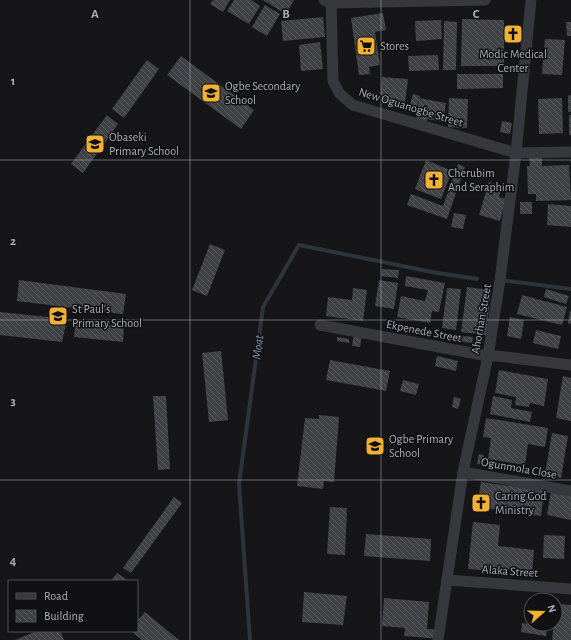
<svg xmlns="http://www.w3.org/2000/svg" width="571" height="640" font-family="'Alegreya Sans',sans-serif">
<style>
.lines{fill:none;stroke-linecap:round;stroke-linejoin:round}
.stream{stroke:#2c353c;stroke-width:4}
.building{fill:url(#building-back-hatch)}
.street{stroke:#37383d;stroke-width:11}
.grid{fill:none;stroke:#a8adb8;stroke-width:1;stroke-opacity:0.55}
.labels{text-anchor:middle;stroke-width:3;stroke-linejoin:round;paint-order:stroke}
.poi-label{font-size:12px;fill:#a8adb8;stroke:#111113;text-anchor:start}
.street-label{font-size:12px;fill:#a8adb8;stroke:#111113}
.water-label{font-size:13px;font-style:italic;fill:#7f9bb3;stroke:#111113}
.grid-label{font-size:13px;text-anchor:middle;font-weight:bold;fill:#a8adb8;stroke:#111113;stroke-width:3;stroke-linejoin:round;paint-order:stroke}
</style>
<defs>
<pattern id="building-back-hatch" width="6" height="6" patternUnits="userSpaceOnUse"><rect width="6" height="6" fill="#404145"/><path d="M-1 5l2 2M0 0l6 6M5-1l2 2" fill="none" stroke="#595a5e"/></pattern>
</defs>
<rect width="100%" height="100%" fill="#161618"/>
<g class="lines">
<g class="stream">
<polyline points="501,280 571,289"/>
<polyline points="250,640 239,484 263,307 299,245 437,273 477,279"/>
</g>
</g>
<g class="building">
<polygon points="213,0 230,0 223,12 210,4"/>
<polygon points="234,0 251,0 260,6 249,24 227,11"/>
<polygon points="263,0 294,0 286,14"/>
<polygon points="265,5 280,14 267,36 252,27"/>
<polygon points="383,13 386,30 375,32 380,65 369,67 370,74 359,75 351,18"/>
<polygon points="323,17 325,37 283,41 281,21"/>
<polygon points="462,19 504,20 504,66 461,66"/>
<polygon points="441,20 442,39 416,41 415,21"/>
<polygon points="444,21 457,22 456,70 443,70"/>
<polygon points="566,22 571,22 571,36 567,36"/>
<polygon points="545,39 565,40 562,75 542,74"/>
<polygon points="320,42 323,69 301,71 299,45"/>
<polygon points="438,55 439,70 409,71 408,56"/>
<polygon points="181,56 254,110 241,129 167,75"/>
<polygon points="147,60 159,69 124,118 112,109"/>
<polygon points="457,74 503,74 503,88 457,89"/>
<polygon points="382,77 408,79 405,103 380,101"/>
<polygon points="413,94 420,96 417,106 410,104"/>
<polygon points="571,95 571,112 568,112 568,96"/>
<polygon points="419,98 446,103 443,122 427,119 426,122 416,121"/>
<polygon points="449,98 468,99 467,128 448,127"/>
<polygon points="562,98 563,133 539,134 538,99"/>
<polygon points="107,115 118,124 83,173 71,164"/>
<rect x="569" y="115" width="2" height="20"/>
<polygon points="502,121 512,123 510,134 500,132"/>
<polygon points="529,156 542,156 542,166 569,165 571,200 536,201 536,194 528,194 527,166 530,166"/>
<polygon points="426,160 452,171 441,199 415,189"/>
<polygon points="458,164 465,167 447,219 407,205 411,194 443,206"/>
<polygon points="489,182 502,187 499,197 506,199 500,221 479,215"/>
<rect x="520" y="202" width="12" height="12"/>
<polygon points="548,204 571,206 571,227 547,225"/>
<polygon points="454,213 466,215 463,229 451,227"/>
<polygon points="210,244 225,250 207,296 192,290"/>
<polygon points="382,269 399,270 398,278 381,276"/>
<polygon points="406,276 445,283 439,312 432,311 430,323 397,317 401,296 425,301 428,290 405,286"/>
<polygon points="19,280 126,294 123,314 17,301"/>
<polygon points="379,280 398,283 394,309 375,306"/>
<polygon points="467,287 491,290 486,335 461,332"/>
<polygon points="353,288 367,290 363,321 326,316 328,297 352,300"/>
<polygon points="447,288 461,289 456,330 442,328"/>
<polygon points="546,289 569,296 566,304 544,297"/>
<polygon points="522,295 567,307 562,325 517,314"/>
<polygon points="570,310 571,311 571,324 568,323"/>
<polygon points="0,312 67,319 62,342 0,335"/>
<polygon points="510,317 524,320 521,339 507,336"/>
<polygon points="76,321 124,326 123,342 74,337"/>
<polygon points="536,330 561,336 558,349 533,343"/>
<polygon points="354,333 362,335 360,347 352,346"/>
<polygon points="457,335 473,337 472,343 456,341"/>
<polygon points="337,337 349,339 349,343 337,341"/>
<polygon points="221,351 228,420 209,422 202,353"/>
<polygon points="437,356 458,361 456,371 435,366"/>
<polygon points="330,360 390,371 386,391 326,380"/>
<polygon points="499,370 548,379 544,406 530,403 529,407 515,405 516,397 495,393"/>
<polygon points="563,376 571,378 571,421 556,418"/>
<polygon points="403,380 419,384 416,395 400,391"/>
<polygon points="153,396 166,396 170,469 158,470"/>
<polygon points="493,396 512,400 511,408 532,412 530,422 490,414"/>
<polygon points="454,397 461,399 458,409 452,407"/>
<polygon points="319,415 339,417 334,482 324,481 323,489 297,486 305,418 319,419"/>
<polygon points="486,418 548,428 545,447 528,444 525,465 488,459 491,438 483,437"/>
<polygon points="552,433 568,436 561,478 545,474"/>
<polygon points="479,454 484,455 483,465 477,464"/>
<polygon points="481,482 544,491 541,516 477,507"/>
<polygon points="551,491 571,495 571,520 547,515"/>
<polygon points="174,497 182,503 131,573 123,568"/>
<polygon points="330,507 347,508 345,555 327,554"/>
<polygon points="473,522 500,525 498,546 534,550 532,572 497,568 496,571 468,569"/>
<polygon points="366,534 431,539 430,561 364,556"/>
<polygon points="544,535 565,536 564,559 543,558"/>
<polygon points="117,573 129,581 111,581"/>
<polygon points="304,592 347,596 343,625 302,622"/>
<polygon points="384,598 429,602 427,629 442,630 441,639 404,636 405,628 382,626"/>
<polygon points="556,604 571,605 571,640 552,640"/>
<polygon points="145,612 179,640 142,640 131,631 137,631 137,621"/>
<polygon points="522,623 547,627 546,636 521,632"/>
<polygon points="37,631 60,631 64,640 15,640"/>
</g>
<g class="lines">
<g class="street">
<polyline points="324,0 331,3 485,0"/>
<polyline points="331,0 333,81 340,94 353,105 516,153 571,152"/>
<polyline points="320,325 488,356 497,356 571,365"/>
<polyline points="463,472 571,491"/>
<polyline points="447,580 571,589"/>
<polyline points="438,640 463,472 488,356 500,280 516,153 531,0"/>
</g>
</g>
<path class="grid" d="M 190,0 L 190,640M 381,0 L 381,640M 0,160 L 571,160M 0,320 L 571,320M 0,480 L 571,480"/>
<defs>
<symbol id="church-square" viewBox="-11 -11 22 22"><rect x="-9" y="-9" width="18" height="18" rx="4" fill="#f2b134" stroke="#111113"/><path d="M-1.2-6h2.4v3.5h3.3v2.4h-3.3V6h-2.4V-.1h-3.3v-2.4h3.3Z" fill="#111"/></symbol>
<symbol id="supermarket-square" viewBox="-11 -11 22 22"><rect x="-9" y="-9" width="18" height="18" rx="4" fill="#f2b134" stroke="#111113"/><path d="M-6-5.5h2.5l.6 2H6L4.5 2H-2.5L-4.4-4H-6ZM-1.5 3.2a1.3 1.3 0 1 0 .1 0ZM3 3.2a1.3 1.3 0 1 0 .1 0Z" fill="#111"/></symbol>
<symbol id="school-square" viewBox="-11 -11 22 22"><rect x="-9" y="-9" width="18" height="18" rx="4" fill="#f2b134" stroke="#111113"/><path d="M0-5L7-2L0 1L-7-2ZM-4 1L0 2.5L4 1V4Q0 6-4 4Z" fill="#111"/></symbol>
</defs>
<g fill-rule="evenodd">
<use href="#church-square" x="502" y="23" width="22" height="22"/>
<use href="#supermarket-square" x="355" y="35" width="22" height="22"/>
<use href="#school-square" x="200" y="82" width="22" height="22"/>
<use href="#school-square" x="84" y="133" width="22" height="22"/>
<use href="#church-square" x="423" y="169" width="22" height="22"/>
<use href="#school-square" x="47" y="305" width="22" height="22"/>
<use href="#school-square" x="364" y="435" width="22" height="22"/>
<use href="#church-square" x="470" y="492" width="22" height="22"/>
</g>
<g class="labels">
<g class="poi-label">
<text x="380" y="50">Stores</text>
<text x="513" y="58" text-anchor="middle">Modic Medical<tspan x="513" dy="14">Center</tspan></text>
<text x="225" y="90">Ogbe Secondary<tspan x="225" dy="14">School</tspan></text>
<text x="109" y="141">Obaseki<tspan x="109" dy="14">Primary School</tspan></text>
<text x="448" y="177">Cherubim<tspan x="448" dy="14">And Seraphim</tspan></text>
<text x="72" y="313">St Paul's<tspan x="72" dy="14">Primary School</tspan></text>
<text x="389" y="443">Ogbe Primary<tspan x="389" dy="14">School</tspan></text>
<text x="495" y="500">Caring God<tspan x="495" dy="14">Ministry</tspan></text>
</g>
<g class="street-label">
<text transform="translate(411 107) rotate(17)" y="4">New Oguanogbe Street</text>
<text transform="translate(481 319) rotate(-80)" y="4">Ahorhan Street</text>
<text transform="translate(424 331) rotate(11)" y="4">Ekpenede Street</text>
<text transform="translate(519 468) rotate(10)" y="4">Ogunmola Close</text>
<text transform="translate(510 571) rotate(4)" y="4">Alaka Street</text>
</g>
<g class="water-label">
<text transform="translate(257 347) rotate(-82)" y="5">Moat</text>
</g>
</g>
<g class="grid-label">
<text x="95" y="18">A</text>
<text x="286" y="18">B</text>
<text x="476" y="18">C</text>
<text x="13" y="85">1</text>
<text x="13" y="245">2</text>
<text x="13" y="405">3</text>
<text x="13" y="565">4</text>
</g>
<rect x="8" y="580" width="130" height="52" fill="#111113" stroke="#4d4f55"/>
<rect x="16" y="593" width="20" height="6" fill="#37383d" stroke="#4d4f55"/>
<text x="44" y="600" font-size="12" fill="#a8adb8">Road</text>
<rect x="16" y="610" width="20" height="12" fill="url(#building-back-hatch)" stroke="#4d4f55"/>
<text x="44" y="620" font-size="12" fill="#a8adb8">Building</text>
<g transform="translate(543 612) rotate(70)"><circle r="19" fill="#111113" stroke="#4d4f55"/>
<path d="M0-3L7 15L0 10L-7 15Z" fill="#f2b134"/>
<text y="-6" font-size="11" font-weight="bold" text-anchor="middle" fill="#a8adb8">N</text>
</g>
</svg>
